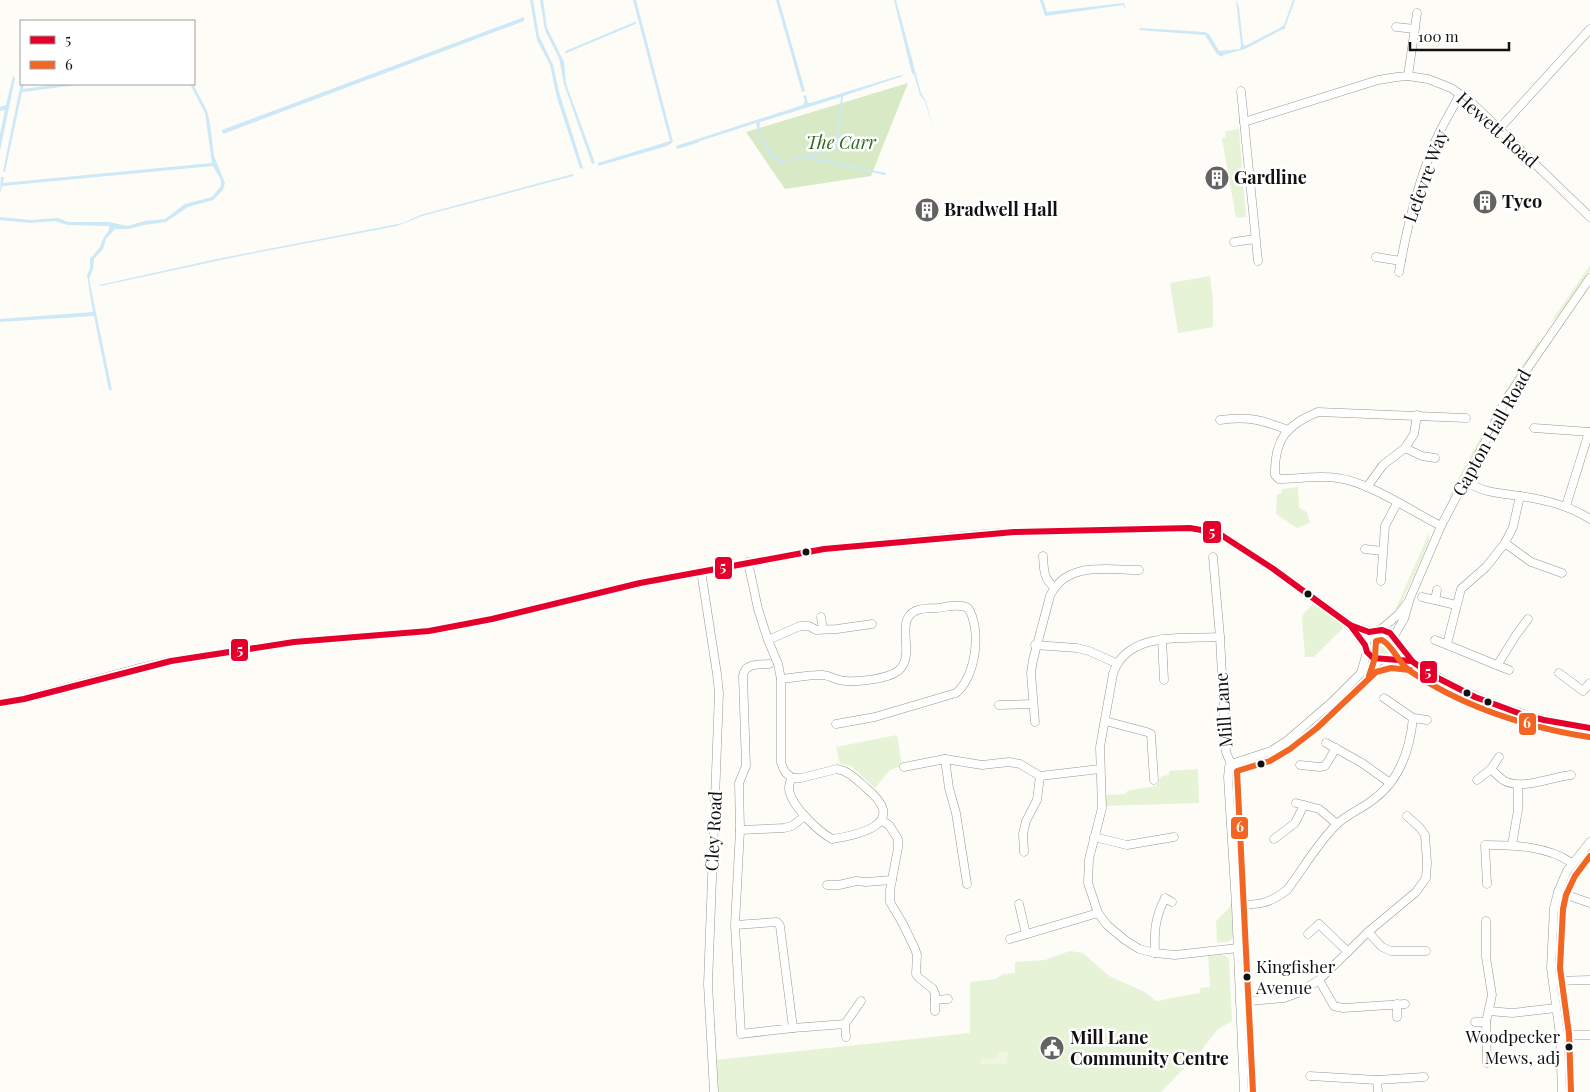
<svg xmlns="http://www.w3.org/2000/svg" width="1590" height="1092" font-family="'Playfair Display',serif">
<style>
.green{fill:#e7f3d7}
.forest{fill:#d8eac5}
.pitch{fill:#f0f6e1}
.water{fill:#cde8f7;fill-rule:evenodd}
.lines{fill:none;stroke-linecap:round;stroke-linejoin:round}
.stream{stroke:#cde8f7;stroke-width:2}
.minor-casing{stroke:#979795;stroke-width:9}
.minor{stroke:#fffffe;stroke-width:8}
.bus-1-casing{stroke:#fff;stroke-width:10}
.bus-2-casing{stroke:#fff;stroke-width:10}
.bus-1{stroke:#e4002b;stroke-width:6}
.bus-2{stroke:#f26522;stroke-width:6}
.bus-dot{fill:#111;stroke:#fff;stroke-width:2}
.labels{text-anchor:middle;stroke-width:5;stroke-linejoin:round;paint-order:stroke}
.bus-label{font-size:17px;fill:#111;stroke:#fff;text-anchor:start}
.street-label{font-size:18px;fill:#111;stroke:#fff}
.park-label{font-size:18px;font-style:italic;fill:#2f6b1f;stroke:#fff}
.poi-label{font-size:18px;font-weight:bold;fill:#111;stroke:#fff;text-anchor:start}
.line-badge{stroke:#fff;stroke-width:2}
.badge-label{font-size:14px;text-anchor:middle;font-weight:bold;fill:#fff}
</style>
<rect width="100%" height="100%" fill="#fdfcf7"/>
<g class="green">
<polygon points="1239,129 1246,217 1236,218 1222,138 1226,137 1225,131"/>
<polygon points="1590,265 1590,271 1558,316 1549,325"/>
<polygon points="1210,276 1213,301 1213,327 1178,333 1170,283"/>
<polygon points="1539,340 1539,346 1492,421 1489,421 1504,393"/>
<polygon points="1487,425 1489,426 1451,498 1449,496"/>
<polygon points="1298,487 1299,508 1307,512 1310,523 1297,528 1276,514 1277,494 1281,494 1282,489"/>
<polygon points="1429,533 1429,541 1401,604 1396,612 1395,611"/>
<polygon points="1315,602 1346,625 1314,657 1305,657 1302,616"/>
<circle cx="1381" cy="645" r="11"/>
<polygon points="897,735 902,766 890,770 875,788 851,766 840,764 836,747"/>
<polygon points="1198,769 1199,803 1104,806 1106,795 1126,794 1127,791 1156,786 1162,776 1169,775 1169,771"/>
<polygon points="1232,905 1233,937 1230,941 1217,943 1216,921"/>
<polygon points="1070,951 1083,953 1109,976 1145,992 1156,1001 1200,993 1200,988 1210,987 1208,956 1225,955 1229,959 1232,1021 1218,1029 1199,1053 1161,1092 717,1092 715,1060 970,1033 970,982 995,979 1003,974 1015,973 1015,962 1045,960"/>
</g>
<polygon class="forest" points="908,83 871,176 785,189 746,132"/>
<polygon class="pitch" points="999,1051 1008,1053 1007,1064 981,1064 981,1059 997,1058"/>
<g class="water">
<polygon points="530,0 533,0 539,36 553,65 559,92 583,168 582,169 580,168 557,98 550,65 537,40"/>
<polygon points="540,0 543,0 547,28 564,62 566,84 595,163 592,164 564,84 559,58 545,30"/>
<polygon points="633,0 636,0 673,142 667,146 598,166 598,163 670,141"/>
<polygon points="776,0 779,0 805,91 802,92"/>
<polygon points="894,0 896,0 921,93 926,101 933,129 925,101 920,95 914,74 912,74"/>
<polygon points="1040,0 1043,0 1047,12 1124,3 1126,9 1123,5 1045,16"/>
<polygon points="1236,0 1239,7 1243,44 1245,46 1280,28 1284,25 1293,0 1295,0 1284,30 1283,29 1245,49 1223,55 1222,57 1216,53 1205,35 1139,30 1140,28 1205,32 1209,34 1219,51 1240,49 1241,45"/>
<polygon points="524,17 524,21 223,134 222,130"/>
<path d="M 901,75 L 903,76 L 843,96 L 838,148 L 836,149 L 780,163 C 767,155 759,137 756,123 L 700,141 L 697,143 L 677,149 L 676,146 L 803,105 L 805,101 L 803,96 L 806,95 L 808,103 L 810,103 ZM 841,97 L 836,147 L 784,161 C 772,158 757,134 760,122 Z"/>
<polygon points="13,76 15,78 0,151 0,134 5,110 0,111 0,107 6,105"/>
<polygon points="21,83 24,84 23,89 61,84 85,84 22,92 5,172 3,171"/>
<polygon points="190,84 193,84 207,111 210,124 214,156 225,183 223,190 213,200 188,207 166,222 144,225 129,229 115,229 106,239 103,249 94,259 93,269 89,279 112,390 109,390 94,316 0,322 0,319 93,312 87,275 90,269 90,259 100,247 103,239 109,230 109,226 68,225 54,221 29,223 0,220 0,217 31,220 58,218 68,222 109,222 127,226 145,221 165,219 185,204 212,197 221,186 221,180 213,166 2,186 0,194 1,177 4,177 3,183 212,163 205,113"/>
<polygon points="573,174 573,176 422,216 397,226 240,256 100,286 99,285 217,259 403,223 420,215"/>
</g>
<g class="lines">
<g class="stream">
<polyline points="566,52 635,23"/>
<polyline points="805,157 885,174"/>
</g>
<defs>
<g id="minor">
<polyline points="1396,27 1415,29"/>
<polyline points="1408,76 1417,13"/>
<polyline points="1241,91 1258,261"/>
<polyline points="1244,122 1378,80 1397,77 1408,76 1428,79 1451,88 1470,101 1590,217"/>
<polyline points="1499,129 1590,29"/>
<polyline points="1234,242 1255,239"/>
<polyline points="1376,257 1401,261"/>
<path d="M 1399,272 C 1407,226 1417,185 1435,142 C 1442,125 1452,110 1460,94"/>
<path d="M 1220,420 C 1249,416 1262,420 1288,430"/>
<polyline points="1534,428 1590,432"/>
<polyline points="1405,448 1422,456 1435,458"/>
<path d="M 1465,481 C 1484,493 1498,493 1520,496 C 1545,500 1568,505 1590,519"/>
<polyline points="1367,487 1383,465 1405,448 1414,434 1417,415"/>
<polyline points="1566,506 1589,432"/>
<path d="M 1441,526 C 1413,512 1367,481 1337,478 C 1319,475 1298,479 1279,479 L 1275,475 C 1274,440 1286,425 1318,412 L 1466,418"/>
<polyline points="1505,543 1531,562 1562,573"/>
<polyline points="1365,549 1382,551"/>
<path d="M 1043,556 C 1044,569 1043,578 1054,587"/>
<polyline points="1213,557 1220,637 1226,752 1231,764"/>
<polyline points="748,562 758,609 768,640 778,664 781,679 781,763 785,772 792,778"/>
<polyline points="701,571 717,674 719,693 708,984 714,1092"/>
<polyline points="1381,581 1385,526 1397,503"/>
<polyline points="1422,597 1456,605"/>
<polyline points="1435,600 1437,590"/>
<polyline points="821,617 823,629"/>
<polyline points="1350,625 1372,632"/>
<polyline points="1380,630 1398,615 1408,602"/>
<polyline points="1394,636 1404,619 1410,598 1441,526 1494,425 1505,401 1590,278"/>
<path d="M 1220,637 C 1183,639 1126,631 1113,674 L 1100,747 L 1102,808 L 1089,859 L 1088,883 L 1098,913 L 1107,925 L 1125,940 L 1139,949 L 1155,953 L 1175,955 L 1238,948"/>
<polyline points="1162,639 1164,680"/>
<polyline points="768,640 800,626 809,626 816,630 837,629 872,624"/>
<polyline points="1435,640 1509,670"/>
<polyline points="1447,644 1461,589 1486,567 1505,543 1513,527 1520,496"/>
<polyline points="1035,645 1077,648 1089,651 1116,663"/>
<path d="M 1365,645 C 1368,636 1374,628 1384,630 C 1396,633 1401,653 1411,661 C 1418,667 1427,671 1434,675 C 1481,703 1536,721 1590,728"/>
<polyline points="1498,664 1516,635 1528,619"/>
<polyline points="1361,673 1367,652"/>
<polyline points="1559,673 1583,691 1590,683"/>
<path d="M 781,679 C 795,678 810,674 823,675 C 831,676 838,681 846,681 C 859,682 887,679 898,671 C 917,656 894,622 915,611 C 921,608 930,608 937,608 C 947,607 959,603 968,608 C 982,629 976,677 956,693 L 875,717 L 836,724"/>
<polyline points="0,703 24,699 136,669 171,661 294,642 429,631 492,619 640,583 824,549 985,534 1014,532 1190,528 1218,533 1272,568 1350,625 1365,645 1367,652 1373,658 1411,661"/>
<polyline points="999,705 1033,704"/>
<polyline points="1413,718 1427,720"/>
<polyline points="1105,721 1147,732 1151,734 1154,780"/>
<path d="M 1035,722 L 1031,673 L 1033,660 L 1050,596 C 1066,561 1106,570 1139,570"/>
<polyline points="1326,743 1362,763 1390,783"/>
<polyline points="945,759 949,788 956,813 967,884"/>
<polyline points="1231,764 1229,767 1228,777 1236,905 1244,1092"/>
<polyline points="1231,764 1271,751 1288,740 1332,702 1361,673 1381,660"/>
<polyline points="1300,765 1320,767 1325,766 1336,748"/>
<polyline points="904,767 945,759 982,765 1009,762 1020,764 1040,776"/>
<path d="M 837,769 C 849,771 857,780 866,788 C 908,822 865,834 832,839 C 818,831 791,806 789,789 C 789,785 790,781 792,778 L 801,778 Z"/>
<polyline points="1491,769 1499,757"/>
<path d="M 1477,780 L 1491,769 C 1495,773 1499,777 1503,780 C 1520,791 1551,777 1571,775"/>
<polyline points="1296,803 1319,809 1337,824"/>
<polyline points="882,821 889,825 898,839 898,848 890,890 890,902 903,924 915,949 917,955 916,974 919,978 933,989 935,994 935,1011"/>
<polyline points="740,830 784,828 792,826 805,816"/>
<polyline points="1094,837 1127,845 1174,837"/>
<polyline points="1274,839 1295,823 1304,805"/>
<polyline points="1512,845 1518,810 1518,785"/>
<polyline points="1024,852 1023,834 1026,821 1037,800 1040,776 1100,769"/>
<path d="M 1487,884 L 1485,845 C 1515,845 1547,846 1572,863"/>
<polyline points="827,885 839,885 856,881 866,882 892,880"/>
<polyline points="1558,892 1590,903"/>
<polyline points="1019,904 1026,934"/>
<path d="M 1236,905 C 1258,905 1269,904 1287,890 C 1303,869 1317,844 1336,825 C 1347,814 1362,809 1374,799 C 1400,780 1410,749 1413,718 L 1384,698"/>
<polyline points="1486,921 1486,957 1492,995 1486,1022 1487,1063"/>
<path d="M 735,925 L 777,922 L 780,926 L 793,1028 L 741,1034 L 735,925 L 740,830 L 739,783 L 746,766 L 743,676 C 745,663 758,665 769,664"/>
<polyline points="1368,932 1382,947 1391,951 1426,951"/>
<polyline points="1308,934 1319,924 1348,952"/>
<polyline points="1010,939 1098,913"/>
<path d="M 1155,953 C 1154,931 1155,918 1165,898 L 1172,902"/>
<polyline points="1319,980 1334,1006 1343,1008 1405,1004"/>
<polyline points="1553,981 1590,980"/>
<polyline points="935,1000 948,999"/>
<polyline points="1240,1002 1284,998 1298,993 1319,980 1368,932 1416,892 1426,878 1427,863 1425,835 1420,828 1407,816"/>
<polyline points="1397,1004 1397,1017"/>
<polyline points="1489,1011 1512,1013 1556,1008"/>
<polyline points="1475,1022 1486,1022"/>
<polyline points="845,1024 846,1037"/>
<polyline points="793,1028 845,1024 861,1001"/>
<polyline points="1560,1035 1590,1035"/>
<polyline points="1310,1076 1377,1080 1424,1077"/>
<polyline points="1377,1080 1378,1092"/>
<polyline points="1562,1092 1560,1035 1551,968 1554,908 1558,892 1567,871 1590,842"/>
</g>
</defs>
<use href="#minor" class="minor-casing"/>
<use href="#minor" class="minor"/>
<defs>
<g id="bus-1">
<polyline points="1350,625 1369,632 1382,630 1390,633 1413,662 1432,675 1475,697 1521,714 1544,720 1590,728"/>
<polyline points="0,703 24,699 171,661 294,642 429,631 492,619 640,583 824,549 1014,532 1190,528 1218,533 1272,568 1350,625 1365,645 1367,652 1373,658 1411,661"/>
</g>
<g id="bus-2">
<path d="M 1369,676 L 1375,658 L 1376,641 L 1382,640 C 1394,647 1398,663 1410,671 C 1463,707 1526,727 1589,737"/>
<polyline points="1253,1092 1237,771 1270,761 1290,749 1317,728 1376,672 1391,668 1410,670"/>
<polyline points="1571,1092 1569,1034 1560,968 1563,909 1566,895 1575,876 1590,856"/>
</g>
</defs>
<use href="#bus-1" class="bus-1-casing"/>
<use href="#bus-2" class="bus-2-casing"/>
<use href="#bus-1" class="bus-1"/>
<use href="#bus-2" class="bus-2"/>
</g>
<defs>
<symbol id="building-disc" viewBox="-11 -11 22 22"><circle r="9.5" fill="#646362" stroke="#fff"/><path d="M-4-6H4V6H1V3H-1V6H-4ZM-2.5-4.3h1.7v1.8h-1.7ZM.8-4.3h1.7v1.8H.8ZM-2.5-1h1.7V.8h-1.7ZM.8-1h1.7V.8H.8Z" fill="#fff"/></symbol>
<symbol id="civic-disc" viewBox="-11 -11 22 22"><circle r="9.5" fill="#646362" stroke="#fff"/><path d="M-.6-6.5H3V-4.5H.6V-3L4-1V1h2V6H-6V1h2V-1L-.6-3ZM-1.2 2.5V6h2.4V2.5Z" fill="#fff"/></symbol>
</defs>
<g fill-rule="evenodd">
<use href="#building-disc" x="1203" y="164" width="28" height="28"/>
<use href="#building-disc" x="1471" y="188" width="28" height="28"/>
<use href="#building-disc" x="913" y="196" width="28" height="28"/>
<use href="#civic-disc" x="1038" y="1034" width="28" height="28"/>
</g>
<g class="bus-dot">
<circle cx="806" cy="552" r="4.5"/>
<circle cx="1308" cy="594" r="4.5"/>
<circle cx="1467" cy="693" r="4.5"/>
<circle cx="1488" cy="702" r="4.5"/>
<circle cx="1261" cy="764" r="4.5"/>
<circle cx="1247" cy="977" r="4.5"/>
<circle cx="1569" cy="1047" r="4.5"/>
</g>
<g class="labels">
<g class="bus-label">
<text x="1256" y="973">Kingfisher<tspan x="1256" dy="21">Avenue</tspan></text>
<text x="1560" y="1043" text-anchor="end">Woodpecker<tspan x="1560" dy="21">Mews, adj</tspan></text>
</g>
<g class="street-label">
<text transform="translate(1497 130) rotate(42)" y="6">Hewett Road</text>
<text transform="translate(1426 176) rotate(-70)" y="6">Lefevre Way</text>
<text transform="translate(1492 433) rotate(-61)" y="6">Gapton Hall Road</text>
<text transform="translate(1224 710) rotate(-94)" y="6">Mill Lane</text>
<text transform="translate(714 831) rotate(-87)" y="6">Cley Road</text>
</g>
<g class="park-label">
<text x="841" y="149">The Carr</text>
</g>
<g class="poi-label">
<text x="1234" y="184">Gardline</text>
<text x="1502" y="208">Tyco</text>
<text x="944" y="216">Bradwell Hall</text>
<text x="1070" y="1044">Mill Lane<tspan x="1070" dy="21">Community Centre</tspan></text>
</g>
</g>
<g class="line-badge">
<rect x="1202" y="520" width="20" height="24" rx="5" fill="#e4002b"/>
<rect x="714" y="556" width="19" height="24" rx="5" fill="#e4002b"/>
<rect x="230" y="638" width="19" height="24" rx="5" fill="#e4002b"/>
<rect x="1419" y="660" width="19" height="24" rx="5" fill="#e4002b"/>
<rect x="1518" y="712" width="19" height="24" rx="5" fill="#f26522"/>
<rect x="1230" y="816" width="19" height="24" rx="5" fill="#f26522"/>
</g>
<g class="badge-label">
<text x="1212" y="537">5</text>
<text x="723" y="572">5</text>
<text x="240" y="655">5</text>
<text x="1428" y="677">5</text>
<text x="1527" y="728">6</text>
<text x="1240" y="832">6</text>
</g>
<rect x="20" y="20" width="175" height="65" fill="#ffffff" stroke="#a0a0a0"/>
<rect x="30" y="36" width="25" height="8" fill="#e4002b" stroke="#a0a0a0"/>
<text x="65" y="45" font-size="15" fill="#111111">5</text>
<rect x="30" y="61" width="25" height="8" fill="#f26522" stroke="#a0a0a0"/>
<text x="65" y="70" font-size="15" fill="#111111">6</text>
<path d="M1410 42v8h99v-8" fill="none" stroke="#111111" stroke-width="2.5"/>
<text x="1418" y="42" font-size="15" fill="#111111" stroke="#ffffff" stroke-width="4" paint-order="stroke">100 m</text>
</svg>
